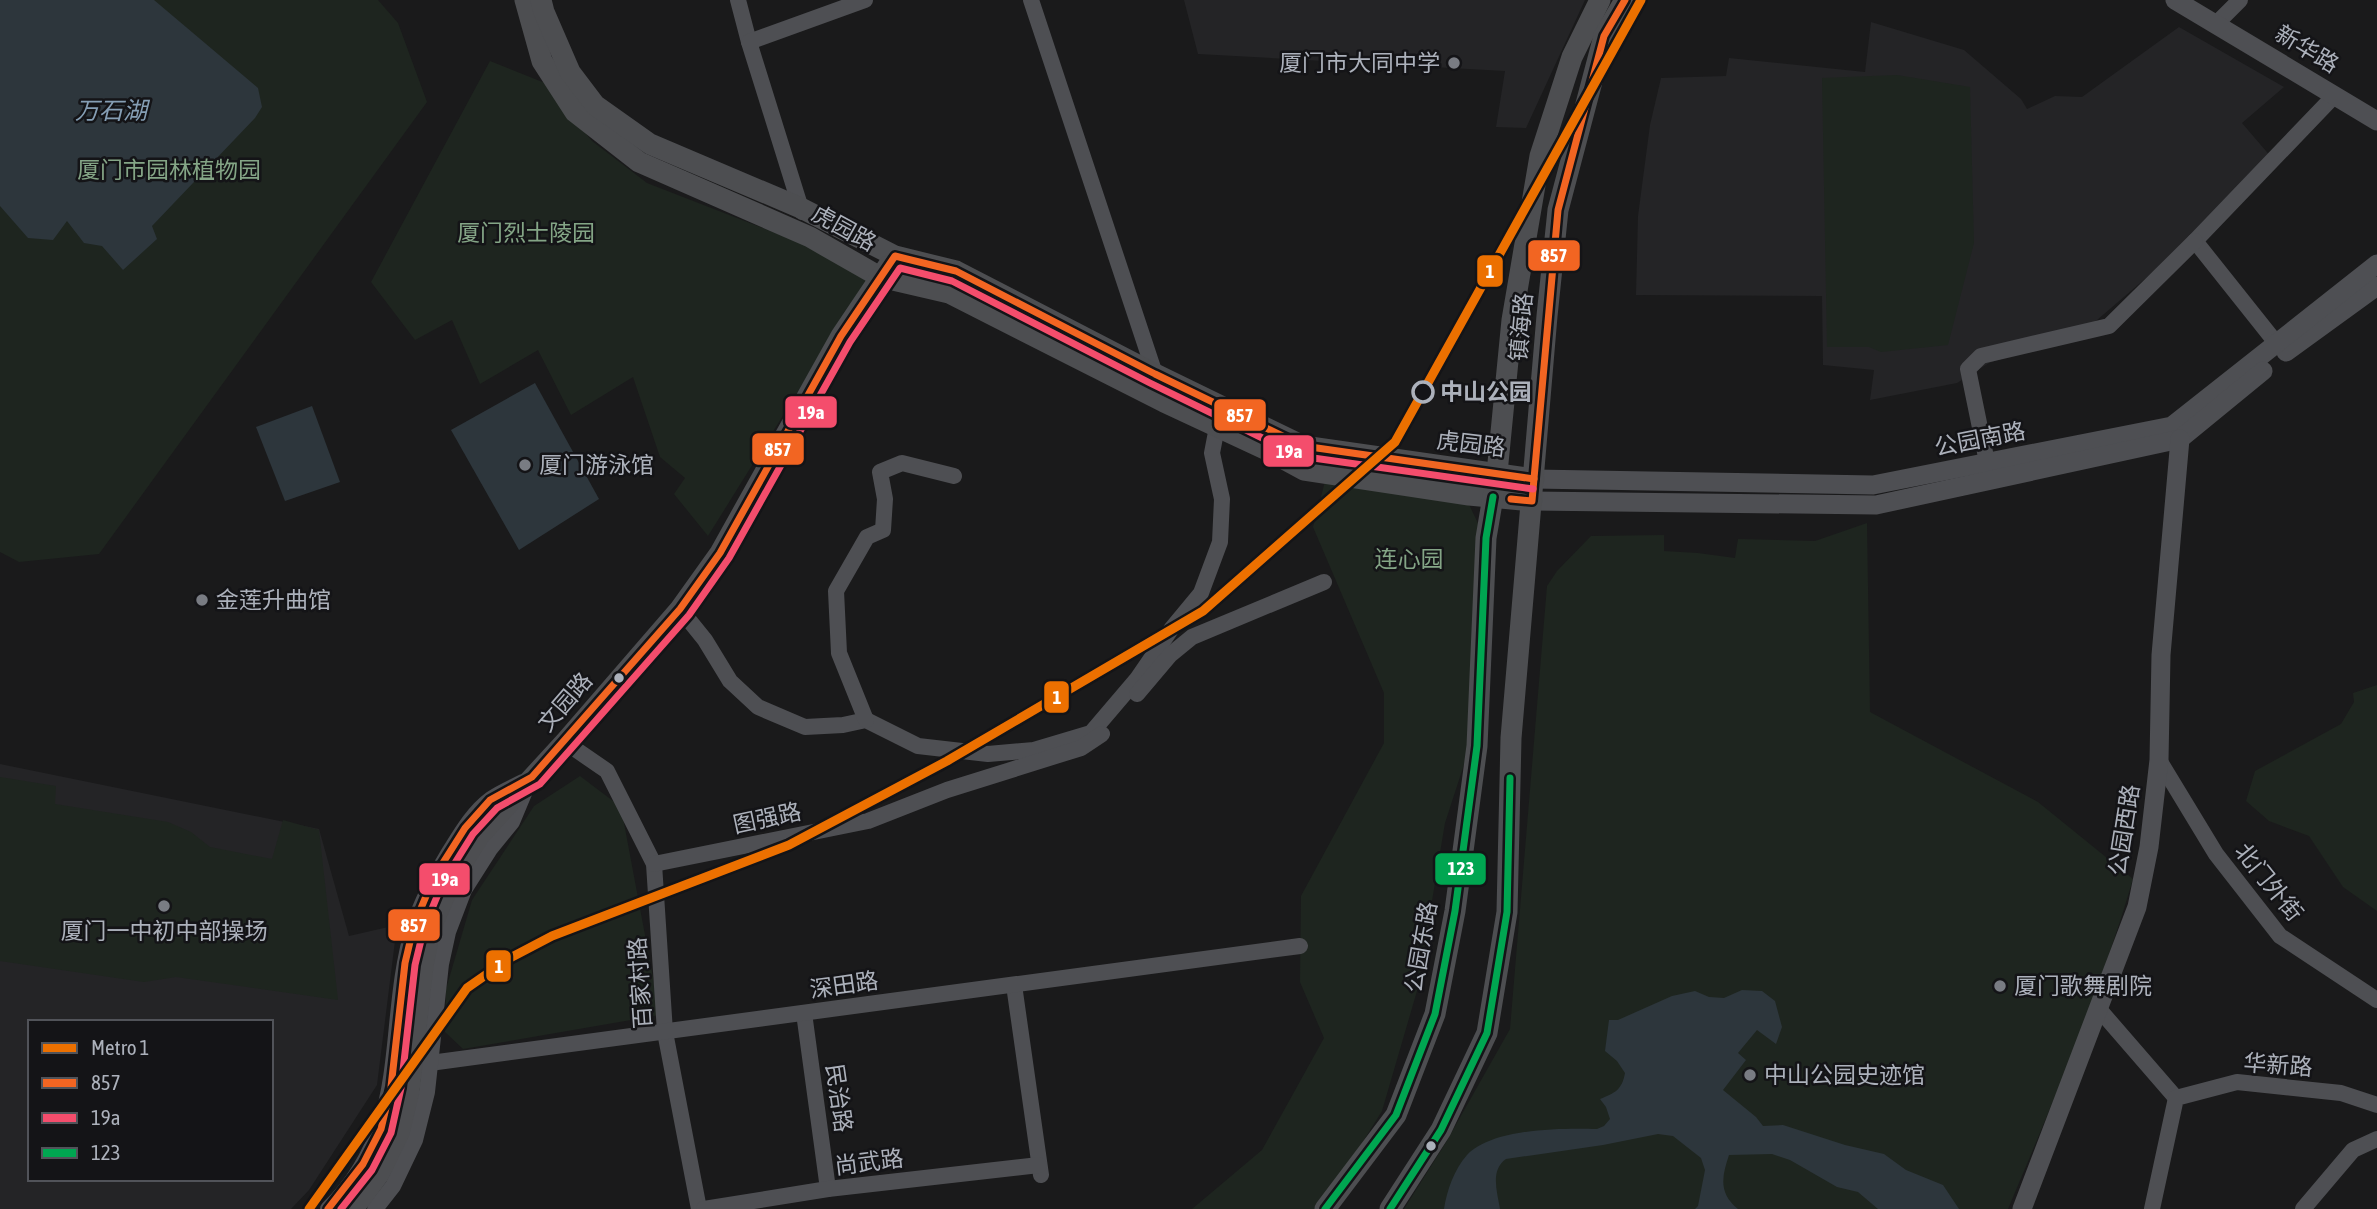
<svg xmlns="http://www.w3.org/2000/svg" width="2377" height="1209" font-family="'Asap Condensed','Noto Sans SC',sans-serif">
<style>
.built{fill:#242426;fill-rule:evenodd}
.green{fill:#1e251f}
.water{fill:#2d363c}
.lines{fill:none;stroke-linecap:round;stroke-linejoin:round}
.minor{stroke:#4e4f53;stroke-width:16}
.tertiary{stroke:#4e4f53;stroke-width:19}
.secondary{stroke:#4d4e51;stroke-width:21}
.bus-1-casing{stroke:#141417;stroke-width:12}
.bus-2-casing{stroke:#141417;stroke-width:12}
.bus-3-casing{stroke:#141417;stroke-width:12}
.bus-1{stroke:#f26522;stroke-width:7}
.bus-2{stroke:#f44d6c;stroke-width:7}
.bus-3{stroke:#00a651;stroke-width:7}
.metro-1-casing{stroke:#141417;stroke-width:14}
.metro-1{stroke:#ec7000;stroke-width:9}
.poi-dot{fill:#797c83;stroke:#141417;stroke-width:2.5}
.stop-dot{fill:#141417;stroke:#acb1bb;stroke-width:3.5}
.bus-dot{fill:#acb1bb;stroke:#141417;stroke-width:2.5}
.labels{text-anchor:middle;stroke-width:5;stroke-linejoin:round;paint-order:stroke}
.street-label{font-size:23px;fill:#acb1bb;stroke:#141417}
.poi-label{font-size:23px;fill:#acb1bb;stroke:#141417;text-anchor:start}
.park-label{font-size:23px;fill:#84a586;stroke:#141417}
.stop-label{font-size:23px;font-weight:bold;fill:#acb1bb;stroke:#141417;text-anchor:start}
.water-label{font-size:24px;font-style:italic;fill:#859eb4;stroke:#141417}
.line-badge{stroke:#141417;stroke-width:2.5}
.badge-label{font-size:19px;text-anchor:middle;font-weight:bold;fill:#fff}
</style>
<rect width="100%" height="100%" fill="#1a1a1b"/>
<g class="built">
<polygon points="1184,0 1585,0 1526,128 1496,127 1505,71 1198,54"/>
<polygon points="1871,22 1964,50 2021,99 2027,109 2055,96 2082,97 2179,27 2284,87 2242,123 2278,165 2083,332 1989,363 1957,383 1870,400 1874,370 1823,365 1822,296 1636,295 1638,216 1650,125 1661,78 1726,76 1729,58 1865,72"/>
<path d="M 0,764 L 319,829 L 349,936 L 397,925 L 377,1085 L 309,1190 L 291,1209 L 0,1209 ZM 30,1022 L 271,1022 L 271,1179 L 30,1179 Z"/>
</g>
<g class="green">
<polygon points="0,0 378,0 398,23 427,102 99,554 19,562 0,552"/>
<polygon points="490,61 545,83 592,141 647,183 873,271 708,536 674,494 685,478 660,457 633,377 571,415 538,350 480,384 452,320 415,340 371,282"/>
<polygon points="1897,75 1970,87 1974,243 1948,345 1881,352 1869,347 1827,347 1822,78"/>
<polygon points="1328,470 1462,490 1488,544 1469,749 1445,823 1417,991 1382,1111 1321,1209 1192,1209 1262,1150 1324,1038 1300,982 1301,896 1384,743 1384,693 1313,527"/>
<path d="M 1867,523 L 1870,712 L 2038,802 L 2133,879 C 2100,992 2054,1100 2008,1209 L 1404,1209 L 1445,1144 L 1510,1029 L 1547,586 L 1557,571 L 1591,536 L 1664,535 L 1664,551 L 1698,553 L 1735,558 L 1738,539 L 1815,541 Z"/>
<polygon points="2377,685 2377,911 2343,887 2309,836 2269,821 2246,801 2255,771 2341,724 2354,702 2353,693"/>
<polygon points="580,776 621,807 660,1015 463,1049 445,1032 446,989 472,900 534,806"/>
<polygon points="0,777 56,786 55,804 168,822 191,832 210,847 272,859 283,820 319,830 338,1000 176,977 144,982 0,961"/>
</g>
<g class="water">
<polygon points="0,0 154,0 258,88 262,107 255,118 152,226 157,239 123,270 102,246 84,243 67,221 53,240 28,238 0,206"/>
<polygon points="535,383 599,499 519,550 451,430"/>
<polygon points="312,406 340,482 285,501 256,427"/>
<path d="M 1742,990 L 1762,991 L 1775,1001 L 1782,1027 L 1776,1044 L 1757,1030 L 1738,1053 L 1746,1060 L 1723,1090 L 1756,1117 L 1763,1126 L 1783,1125 L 1845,1145 L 1884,1154 L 1906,1170 L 1943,1185 L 1959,1209 L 1878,1209 L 1858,1192 L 1837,1187 L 1790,1160 L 1772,1154 L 1729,1155 C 1722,1176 1718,1193 1738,1209 L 1695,1209 L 1698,1206 L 1705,1170 L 1701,1158 L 1673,1136 L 1658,1134 L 1603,1145 L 1506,1159 C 1490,1170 1497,1191 1500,1209 L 1444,1209 C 1447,1190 1454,1170 1467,1155 C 1493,1128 1562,1128 1597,1129 L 1604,1126 L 1610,1119 L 1606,1107 L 1600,1099 C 1615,1093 1622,1090 1625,1073 L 1617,1061 L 1605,1051 L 1609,1020 L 1618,1020 L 1672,996 L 1695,991 L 1709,997 L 1724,998 Z"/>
</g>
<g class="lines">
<g class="minor">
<polyline points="738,0 749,42"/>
<polyline points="1031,0 1157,380"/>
<polyline points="2216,24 2240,0"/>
<polyline points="802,212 749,42 865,0"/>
<polyline points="2277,344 2195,241 2335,95"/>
<polyline points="1987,462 1968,369 1981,356 2109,326 2195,241"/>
<polyline points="680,609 705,640 730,681 758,707 805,727 843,725 866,720 918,746 988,754 1034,750 1091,733 1137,679 1172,628 1201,593 1220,542 1222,499 1212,453 1217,427"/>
<polyline points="1137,694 1170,655 1192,637 1324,582"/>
<polyline points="866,720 839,653 836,591 867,537 883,530 885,499 880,472 902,463 954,476"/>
<polyline points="565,742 607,771 654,864 665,1032 699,1209"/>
<polyline points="2159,760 2216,854 2280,936 2377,1000"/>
<polyline points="654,864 868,821 947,790 1081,748 1102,734"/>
<polyline points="1014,985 1041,1175"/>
<polyline points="2098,1008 2176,1098"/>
<polyline points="804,1013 828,1189"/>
<polyline points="393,1068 1300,946"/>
<path d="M 328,1209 C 414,1124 383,1027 414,925 C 422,900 435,876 448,854 C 460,835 473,812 491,799 C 501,792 513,787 523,782"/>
<polyline points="375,1209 393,1186 415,1140 427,1092 441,964 448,932 464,890 490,849 512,822 525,791"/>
<polyline points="704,1209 828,1189 1039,1165"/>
<polyline points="2152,1209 2176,1098 2237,1082 2341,1093 2377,1105"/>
<polyline points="2303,1209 2353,1150 2377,1139"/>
</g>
<g class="tertiary">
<polyline points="2175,0 2377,121"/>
<polyline points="2286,352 2377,286"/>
<polyline points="1534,479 1873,485 2172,426 2377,264"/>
<polyline points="1532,501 1876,505 2180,439 2263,371"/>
<polyline points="2022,1209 2137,907 2149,847 2159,760 2161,655 2180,439"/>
</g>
<g class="secondary">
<polyline points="525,0 542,61 575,112 639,162 810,237 880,277 949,293 1164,402 1267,450 1304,470 1469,495 1532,501"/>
<polyline points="541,0 544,12 570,72 595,105 650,144 801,208 895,256 956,271 1155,374 1303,446 1534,479"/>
<polyline points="353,1209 379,1174 399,1133 409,1091 423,966 430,930 450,883 479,836 565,742 680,609 720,553 841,336 888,266"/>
<polyline points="1325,1209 1396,1115 1435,1014 1455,911 1477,746 1486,538 1497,473 1512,320 1540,156 1572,57 1600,0"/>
<polyline points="1390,1209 1441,1130 1487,1033 1507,912 1511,738 1547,316 1558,210 1604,36 1625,0"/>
</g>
<defs>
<g id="bus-1">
<polyline points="1511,499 1532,501 1558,210 1604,36 1625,0"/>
<polyline points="328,1209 363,1164 381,1129 391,1087 405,963 414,925 434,877 465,828 490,800 532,777 680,609 720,553 841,336 895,256 956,271 1155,374 1303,446 1534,479"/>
</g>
<polyline id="bus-2" points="341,1209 372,1170 391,1133 401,1088 415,965 424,928 443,882 473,834 497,808 540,784 689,615 729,558 850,342 900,268 952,281 1150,383 1299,456 1533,489"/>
<g id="bus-3">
<polyline points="1325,1209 1396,1115 1435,1014 1455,911 1477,746 1486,538 1493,497"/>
<polyline points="1390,1209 1441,1130 1487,1033 1507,912 1510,778"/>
</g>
</defs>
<use href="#bus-1" class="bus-1-casing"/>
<use href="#bus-2" class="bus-2-casing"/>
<use href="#bus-3" class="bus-3-casing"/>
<use href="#bus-1" class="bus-1"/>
<use href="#bus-2" class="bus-2"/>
<use href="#bus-3" class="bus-3"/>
<defs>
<polyline id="metro-1" points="309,1209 467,988 510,958 552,936 789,845 947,761 1203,611 1395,442 1641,0"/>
</defs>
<use href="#metro-1" class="metro-1-casing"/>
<use href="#metro-1" class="metro-1"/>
</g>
<g class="poi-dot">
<circle cx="1454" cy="63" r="7"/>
<circle cx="525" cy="465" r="7"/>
<circle cx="202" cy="600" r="7"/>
<circle cx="164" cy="906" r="7"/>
<circle cx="2000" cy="986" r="7"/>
<circle cx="1750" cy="1075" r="7"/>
</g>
<circle class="stop-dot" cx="1423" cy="392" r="10"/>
<g class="bus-dot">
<circle cx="619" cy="678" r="6"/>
<circle cx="1431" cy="1146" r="6"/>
</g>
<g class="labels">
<g class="street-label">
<text transform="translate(2307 49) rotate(31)" y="8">新华路</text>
<text transform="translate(844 228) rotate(29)" y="8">虎园路</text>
<text transform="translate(1521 327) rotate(-85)" y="8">镇海路</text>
<text transform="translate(1980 439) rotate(-11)" y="8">公园南路</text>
<text transform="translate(1471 444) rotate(7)" y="8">虎园路</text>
<text transform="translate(565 702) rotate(-49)" y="8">文园路</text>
<text transform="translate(767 818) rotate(-12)" y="8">图强路</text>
<text transform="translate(2124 830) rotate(-81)" y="8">公园西路</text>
<text transform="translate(2269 882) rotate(51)" y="8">北门外街</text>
<text transform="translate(1421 947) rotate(-80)" y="8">公园东路</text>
<text transform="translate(640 983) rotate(-94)" y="8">百家村路</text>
<text transform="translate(844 985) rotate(-8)" y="8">深田路</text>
<text transform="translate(2278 1065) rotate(4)" y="8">华新路</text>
<text transform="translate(839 1098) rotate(82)" y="8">民治路</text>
<text transform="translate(869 1162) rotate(-7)" y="8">尚武路</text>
</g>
<g class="poi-label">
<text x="1440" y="71" text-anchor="end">厦门市大同中学</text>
<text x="539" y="473">厦门游泳馆</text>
<text x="216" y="608">金莲升曲馆</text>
<text x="164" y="939" text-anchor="middle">厦门一中初中部操场</text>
<text x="2014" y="994">厦门歌舞剧院</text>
<text x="1764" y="1083">中山公园史迹馆</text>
</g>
<g class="park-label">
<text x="169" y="178">厦门市园林植物园</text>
<text x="526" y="241">厦门烈士陵园</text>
<text x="1409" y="567">连心园</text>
</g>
<g class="stop-label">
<text x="1440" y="400">中山公园</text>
</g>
<g class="water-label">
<text x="111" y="119">万石湖</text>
</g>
</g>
<g class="line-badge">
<rect x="1527" y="239" width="54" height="33" rx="7" fill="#f26522"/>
<rect x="1476" y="254" width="28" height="34" rx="7" fill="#ec7000"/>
<rect x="784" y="395" width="54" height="34" rx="7" fill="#f44d6c"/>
<rect x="1213" y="398" width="54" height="34" rx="7" fill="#f26522"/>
<rect x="751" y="432" width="54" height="34" rx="7" fill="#f26522"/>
<rect x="1262" y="434" width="53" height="34" rx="7" fill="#f44d6c"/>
<rect x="1043" y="680" width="27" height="34" rx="7" fill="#ec7000"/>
<rect x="1434" y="852" width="53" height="34" rx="7" fill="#00a651"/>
<rect x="418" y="862" width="53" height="34" rx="7" fill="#f44d6c"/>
<rect x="387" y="908" width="54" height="34" rx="7" fill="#f26522"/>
<rect x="485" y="949" width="27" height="34" rx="7" fill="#ec7000"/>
</g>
<g class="badge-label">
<text x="1554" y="262">857</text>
<text x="1490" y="278">1</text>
<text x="811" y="419">19a</text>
<text x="1240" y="422">857</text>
<text x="778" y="456">857</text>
<text x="1289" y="458">19a</text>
<text x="1057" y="704">1</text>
<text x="1461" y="875">123</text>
<text x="445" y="886">19a</text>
<text x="414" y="932">857</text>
<text x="499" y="973">1</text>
</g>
<rect x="28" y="1020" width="245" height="161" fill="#141417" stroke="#515359" stroke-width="2"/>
<rect x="42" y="1043" width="35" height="10" fill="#ec7000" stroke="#515359" stroke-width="2"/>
<text x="91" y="1055" font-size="21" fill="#acb1bb">Metro 1</text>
<rect x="42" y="1078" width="35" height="10" fill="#f26522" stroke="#515359" stroke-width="2"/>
<text x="91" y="1090" font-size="21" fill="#acb1bb">857</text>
<rect x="42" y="1113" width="35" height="10" fill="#f44d6c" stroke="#515359" stroke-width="2"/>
<text x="91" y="1125" font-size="21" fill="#acb1bb">19a</text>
<rect x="42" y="1148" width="35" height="10" fill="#00a651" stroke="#515359" stroke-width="2"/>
<text x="91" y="1160" font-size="21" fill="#acb1bb">123</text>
</svg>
